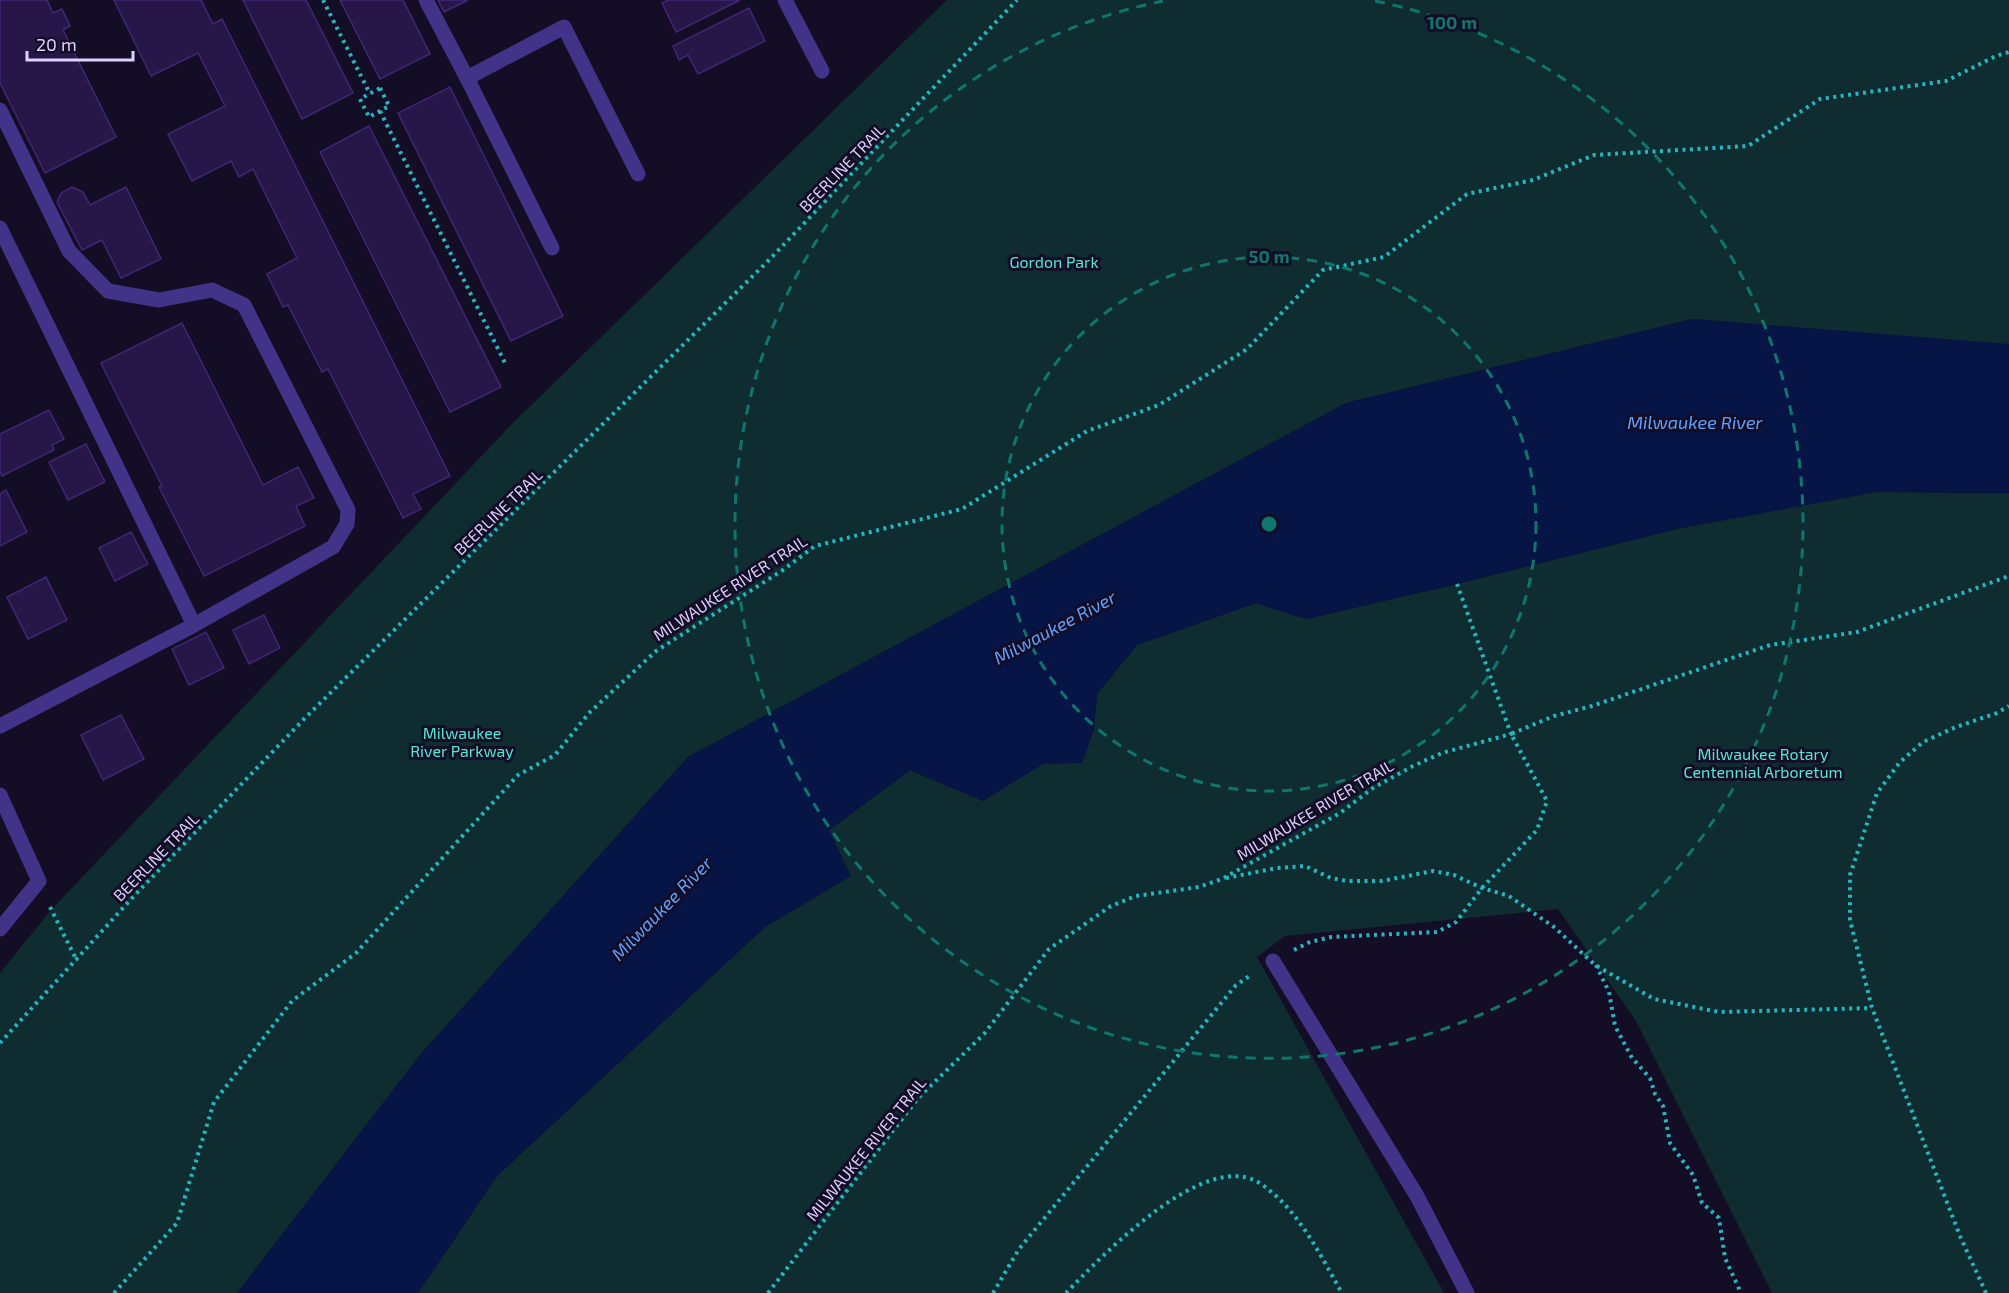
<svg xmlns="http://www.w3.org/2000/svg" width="2009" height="1293" font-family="'Exo 2',sans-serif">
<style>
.green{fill:#0f2d30}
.water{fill:#061546}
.building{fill:#271748;stroke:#402776;stroke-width:1.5}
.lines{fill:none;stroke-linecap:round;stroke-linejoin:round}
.path{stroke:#25b7c0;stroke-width:4;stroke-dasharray:3 4.5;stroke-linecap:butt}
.minor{stroke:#413488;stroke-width:15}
.ring{fill:none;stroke:#0f766e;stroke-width:3;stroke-dasharray:10 8}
.labels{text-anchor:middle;stroke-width:6;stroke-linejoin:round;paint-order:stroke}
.street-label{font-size:16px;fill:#dcd1ff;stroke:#140d26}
.park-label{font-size:16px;fill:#53e9d5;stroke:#140d26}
.water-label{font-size:18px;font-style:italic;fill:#5fa2ff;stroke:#140d26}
.centre{fill:#0f766e;stroke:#140d26;stroke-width:3}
.ring-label{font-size:18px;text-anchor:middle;font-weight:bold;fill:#0f766e;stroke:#140d26;stroke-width:6;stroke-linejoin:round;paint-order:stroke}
</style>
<rect width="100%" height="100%" fill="#140d26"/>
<g class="green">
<polygon points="947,0 2009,0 2009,345 1693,319 1346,403 688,757 420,1055 237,1293 0,1293 0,973 51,910 512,424"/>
<polygon points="1876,492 2009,493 2009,1293 1772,1293 1636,1021 1558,909 1285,936 1257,957 1444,1293 418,1293 497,1176 765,927 850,876 828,831 910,770 983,801 1043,763 1082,763 1094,729 1097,694 1137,645 1256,603 1306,619 1457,584 1681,528"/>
</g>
<polygon class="water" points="1693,319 2009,344 2009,493 1876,492 1681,528 1457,584 1306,619 1256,603 1137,645 1097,694 1094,729 1082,763 1043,764 983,801 910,770 829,830 851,876 765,927 497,1176 418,1293 237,1293 420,1055 688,757 1346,403"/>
<g class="building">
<polygon points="0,0 47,0 53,13 62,9 70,26 63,30 116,137 45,173 0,83"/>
<polygon points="114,0 201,0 213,24 222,19 450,476 413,494 421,509 403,518 328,369 322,372 288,305 283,307 267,274 297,258 253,169 239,177 231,161 192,181 168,134 225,106 198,53 151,76"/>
<polygon points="243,0 306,0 353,93 302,119"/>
<polygon points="340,0 403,0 430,54 380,79"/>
<polygon points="438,0 468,0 444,12"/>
<polygon points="668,0 740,0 676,32 662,3"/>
<polygon points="749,8 765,41 698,74 688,55 679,60 673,46"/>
<polygon points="450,87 563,316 511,341 398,113"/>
<polygon points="369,126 501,387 450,412 320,152"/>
<polygon points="72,187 83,192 90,205 126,187 161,259 121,278 102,240 82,250 57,202 61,193"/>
<polygon points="182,323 263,485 298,467 314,498 296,506 305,526 204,576 159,487 162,486 101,363"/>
<polygon points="49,410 64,439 52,445 54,450 2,476 0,472 0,434"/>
<polygon points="86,444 105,482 68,500 49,462"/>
<polygon points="6,490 27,532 0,546 0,494"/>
<polygon points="131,532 148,564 115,581 99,548"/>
<polygon points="46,577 67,620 28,639 7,597"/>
<polygon points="264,615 280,648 249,664 233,630"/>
<polygon points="206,632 224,668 189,685 172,649"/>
<polygon points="121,715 144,759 103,780 81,735"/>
</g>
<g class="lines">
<g class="path">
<polyline points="323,0 370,94"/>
<polygon points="380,88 389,106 369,117 360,99"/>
<polyline points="380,111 506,365"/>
<polyline points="1226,878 1277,868 1305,866 1331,878 1347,881 1382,881 1433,871 1454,875 1482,888 1509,896 1554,927 1595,965 1654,999 1719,1012 1872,1008"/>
<polyline points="50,907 77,961"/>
<polyline points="1294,950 1310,942 1331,937 1437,932 1456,922 1482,888 1537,830 1547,801 1511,734 1554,716 1592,706 1770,645 1857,632 2009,576"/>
<polyline points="1596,965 1609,992 1615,1026 1632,1058 1650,1078 1655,1094 1663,1106 1670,1143 1693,1175 1702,1203 1719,1218 1725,1258 1741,1293"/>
<polyline points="0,1043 133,897 305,718 771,258 1017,0"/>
<polyline points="114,1293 177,1223 214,1102 292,1001 356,953 518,775 555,755 589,713 656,651 783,570 815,546 962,509 1087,431 1159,405 1247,349 1323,270 1384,257 1467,194 1533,180 1594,155 1748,146 1820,99 1946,81 1996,56 2009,52"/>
<polyline points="768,1293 919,1097 984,1034 1049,949 1111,906 1136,896 1199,887 1222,879 1340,813 1373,788 1413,766 1442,753 1511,734 1457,584"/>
<polyline points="993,1293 1019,1249 1236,985 1251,975"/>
<path d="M 1066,1293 C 1101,1257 1206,1146 1261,1184 C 1299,1210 1320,1255 1342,1293"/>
<polyline points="1986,1293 1960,1236 1872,1008 1850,920 1850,875 1877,793 1900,762 1923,742 1956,727 1997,713 2009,706"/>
</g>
<g class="minor">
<polyline points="426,0 467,78 564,27 638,174"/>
<polyline points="785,0 822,71"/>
<polyline points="467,78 552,248"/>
<polyline points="0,110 69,251 108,291 159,300 212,290 244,305 348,510 347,524 333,547 194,625"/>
<polyline points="0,228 194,625 0,726"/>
<polyline points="0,795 39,881 0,929"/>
<polyline points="1273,961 1417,1196 1467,1293"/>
</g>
</g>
<g class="ring">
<circle cx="1269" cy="524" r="267"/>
<path d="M1375 1A534 534 0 1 1 1163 1"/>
</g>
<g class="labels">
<g class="street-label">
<text transform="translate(842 168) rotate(-46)" y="6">BEERLINE TRAIL</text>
<text transform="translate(498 512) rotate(-44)" y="6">BEERLINE TRAIL</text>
<text transform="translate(730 588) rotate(-33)" y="6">MILWAUKEE RIVER TRAIL</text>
<text transform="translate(1315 810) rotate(-31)" y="6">MILWAUKEE RIVER TRAIL</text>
<text transform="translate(156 857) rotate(-46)" y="6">BEERLINE TRAIL</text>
<text transform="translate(866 1149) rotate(-51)" y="6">MILWAUKEE RIVER TRAIL</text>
</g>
<g class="park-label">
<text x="1054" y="268">Gordon Park</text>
<text x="462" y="739">Milwaukee<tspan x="462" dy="18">River Parkway</tspan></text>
<text x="1763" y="760">Milwaukee Rotary<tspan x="1763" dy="18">Centennial Arboretum</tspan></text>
</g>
<g class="water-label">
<text x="1695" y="429">Milwaukee River</text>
<text transform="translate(1055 628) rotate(-28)" y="6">Milwaukee River</text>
<text transform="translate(662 909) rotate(-46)" y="6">Milwaukee River</text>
</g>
</g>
<circle cx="1269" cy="524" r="9" class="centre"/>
<g class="ring-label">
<text x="1452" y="29">100 m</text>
<text x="1269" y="263">50 m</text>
</g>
<path d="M27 51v9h106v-9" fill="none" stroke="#dcd1ff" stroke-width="3"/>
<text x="36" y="51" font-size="18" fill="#dcd1ff" stroke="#140d26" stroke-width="4.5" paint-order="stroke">20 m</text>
</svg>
